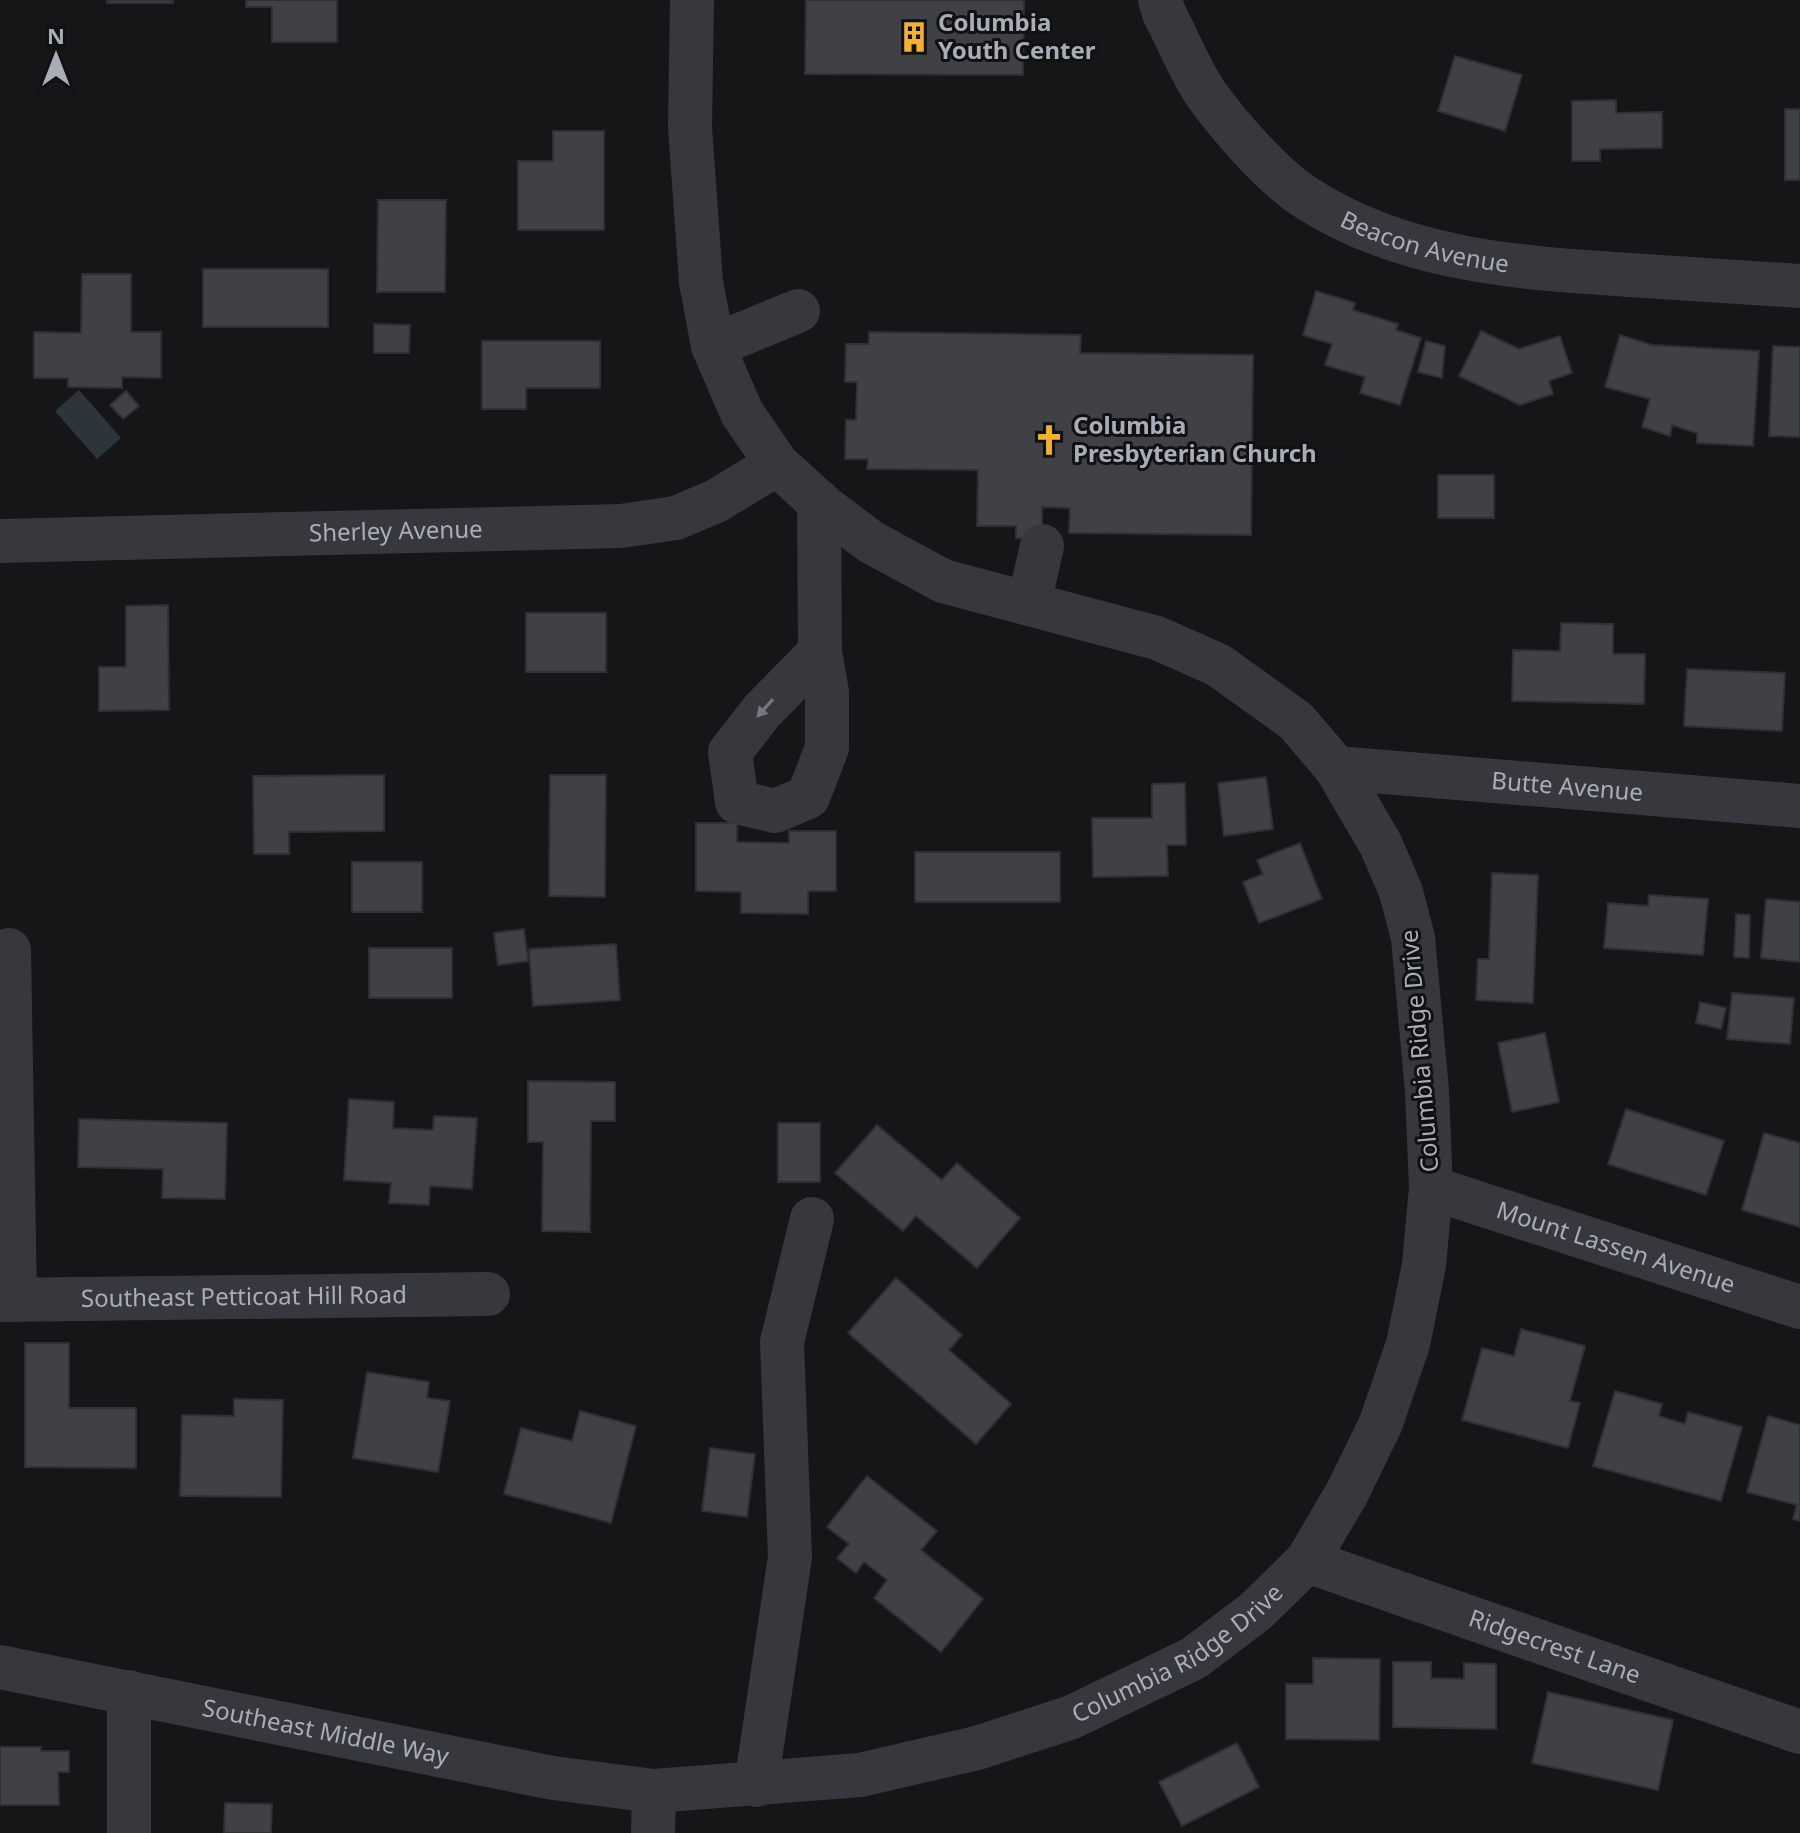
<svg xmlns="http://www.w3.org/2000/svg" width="1800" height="1833" font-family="'Noto Sans',sans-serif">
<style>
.water{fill:#2c353c}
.building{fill:#404145;stroke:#303034;stroke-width:2}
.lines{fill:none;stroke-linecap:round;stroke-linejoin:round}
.minor{stroke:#37383d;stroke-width:44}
.oneway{fill:#757881}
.labels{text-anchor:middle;stroke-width:6;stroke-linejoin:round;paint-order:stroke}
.poi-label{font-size:24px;font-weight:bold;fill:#a8adb8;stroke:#111113;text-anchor:start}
.street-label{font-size:24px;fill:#a8adb8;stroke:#111113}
</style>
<rect width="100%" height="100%" fill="#161618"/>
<polygon class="water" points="79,390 121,438 97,459 55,411"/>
<g class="building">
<rect x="107" y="0" width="66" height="3"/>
<polygon points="246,0 337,0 337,42 272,42 272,7 246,7"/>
<polygon points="806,0 1024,0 1023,75 805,74"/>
<polygon points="1455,56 1522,75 1505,131 1438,111"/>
<polygon points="1616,100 1616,113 1662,112 1662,148 1600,149 1600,161 1572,161 1572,101"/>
<rect x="1785" y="109" width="15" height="71"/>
<polygon points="553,131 604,131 604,230 518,230 518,161 553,161"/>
<polygon points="378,200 446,200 445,292 377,292"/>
<rect x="203" y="269" width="125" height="58"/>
<polygon points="82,274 131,274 131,332 161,332 161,378 122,377 122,388 68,387 68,378 34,378 34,332 81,333"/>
<polygon points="1316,291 1355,303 1353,310 1398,324 1396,330 1421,338 1400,405 1360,393 1365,377 1325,365 1332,344 1303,335"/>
<polygon points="374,324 410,325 409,353 374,353"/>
<polygon points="1481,331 1519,349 1560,336 1572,373 1549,381 1553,394 1520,405 1459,376"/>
<polygon points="869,332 1081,335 1080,353 1253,355 1251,535 1069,533 1070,508 1042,507 1042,526 1037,538 1016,538 1016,526 977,526 978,470 867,469 868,459 845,459 846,420 856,420 857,382 845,382 846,344 869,344"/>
<polygon points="1620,335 1652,345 1759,351 1753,446 1697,443 1697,433 1672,425 1670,436 1642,427 1650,399 1605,387"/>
<polygon points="482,341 600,341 600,388 526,388 526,409 482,409"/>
<polygon points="1426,341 1445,346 1442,378 1418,372"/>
<polygon points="1773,346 1800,347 1800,437 1769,436"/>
<polygon points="126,391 139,406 123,419 110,405"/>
<rect x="1438" y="475" width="56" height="43"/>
<polygon points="168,605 169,710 99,711 99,667 126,667 126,606"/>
<rect x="526" y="613" width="80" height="59"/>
<polygon points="1561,623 1613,624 1613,654 1645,654 1644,704 1512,701 1513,650 1560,651"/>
<polygon points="1687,669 1785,673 1782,731 1684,726"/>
<polygon points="384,775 384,831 289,832 289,854 254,854 253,776"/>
<polygon points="550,775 606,775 605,897 549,896"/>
<polygon points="1266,777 1273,829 1224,836 1218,783"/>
<polygon points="1185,783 1186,845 1167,845 1168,876 1093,877 1092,818 1152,818 1152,784"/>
<polygon points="696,823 737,823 737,842 789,843 789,831 836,831 836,891 808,891 808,914 741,913 741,892 696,891"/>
<polygon points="1300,843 1322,899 1259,923 1243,882 1263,874 1257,860"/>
<rect x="915" y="852" width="145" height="50"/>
<rect x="352" y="862" width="70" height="50"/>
<polygon points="1492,873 1538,875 1533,1003 1476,1000 1478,959 1489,959"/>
<polygon points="1649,895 1708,899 1703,955 1604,948 1608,903 1648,906"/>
<polygon points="1766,899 1800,902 1800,962 1761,958"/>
<polygon points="1736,914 1750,915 1749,958 1734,957"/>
<polygon points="524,929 528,961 498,965 494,933"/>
<polygon points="616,944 620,1000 533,1006 529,949"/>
<rect x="369" y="948" width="83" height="50"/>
<polygon points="1732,993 1794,998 1790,1044 1727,1039"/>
<polygon points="1700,1002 1726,1008 1721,1029 1696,1023"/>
<polygon points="1545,1033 1559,1102 1512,1112 1498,1043"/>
<polygon points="528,1081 615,1082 615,1121 591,1121 590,1232 542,1231 543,1142 528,1142"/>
<polygon points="349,1099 394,1102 393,1128 433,1130 434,1116 477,1118 472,1189 430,1186 429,1205 389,1203 391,1183 344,1180"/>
<polygon points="1626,1109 1724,1141 1706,1195 1608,1164"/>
<polygon points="79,1119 227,1123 225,1199 162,1198 163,1169 78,1167"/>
<rect x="778" y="1123" width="42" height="59"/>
<polygon points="877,1125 942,1180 957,1163 1020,1218 977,1268 916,1216 903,1231 835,1173"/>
<polygon points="1764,1133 1800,1143 1800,1227 1742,1210"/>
<polygon points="896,1278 962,1335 949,1350 1011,1404 976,1444 848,1333"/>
<polygon points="1521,1329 1585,1346 1570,1401 1580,1403 1568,1448 1462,1420 1482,1348 1514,1356"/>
<polygon points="25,1343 69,1343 69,1408 136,1408 136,1468 25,1467"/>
<polygon points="367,1372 429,1382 427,1398 450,1401 438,1472 353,1458"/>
<polygon points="1615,1391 1662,1404 1659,1416 1685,1424 1688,1412 1742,1427 1721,1501 1593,1466"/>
<polygon points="234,1399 283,1400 281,1497 180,1496 182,1415 234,1416"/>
<polygon points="580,1411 636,1426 611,1523 504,1494 521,1428 572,1441"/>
<polygon points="1768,1416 1800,1425 1800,1521 1793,1519 1797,1505 1747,1492"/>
<polygon points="710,1448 755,1454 747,1517 702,1511"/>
<polygon points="867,1476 937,1531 921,1550 983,1599 941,1652 874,1598 887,1580 864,1562 856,1573 837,1558 849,1544 827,1527"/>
<polygon points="1313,1658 1380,1659 1379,1740 1286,1739 1286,1684 1313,1684"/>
<polygon points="1393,1662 1431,1662 1431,1678 1464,1679 1464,1663 1496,1664 1496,1729 1393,1727"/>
<polygon points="1548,1692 1673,1720 1658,1790 1532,1763"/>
<polygon points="1237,1743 1259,1787 1182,1826 1159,1782"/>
<polygon points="0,1747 41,1747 41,1751 69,1751 69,1772 58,1772 59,1805 0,1805"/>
<polygon points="225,1803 272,1804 271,1833 224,1833"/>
</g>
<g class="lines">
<g class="minor">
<path id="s1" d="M 1160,0 L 1164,13 C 1178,39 1189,69 1206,94 C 1229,126 1270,173 1302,195 C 1399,260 1517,268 1630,275 C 1686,279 1743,282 1800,286"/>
<polyline points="713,346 798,311"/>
<polyline points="819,502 820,652 827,692 827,748 808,797 775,811 737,802 730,752 762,711 820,652"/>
<path id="s2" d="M 0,541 L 621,526 L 676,518 L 716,501 L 777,464"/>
<polyline points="1029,603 1042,546"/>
<path id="s3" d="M 1336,768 L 1800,806"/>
<polyline points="9,950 15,1300"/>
<path id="s4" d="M 1431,1188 L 1800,1307"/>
<path id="s5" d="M 0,1300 L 488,1294"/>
<path id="s6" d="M 1307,1561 L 1800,1732"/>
<path id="s7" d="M 0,1667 L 553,1778 L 654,1791 L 860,1775 L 977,1748 L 1072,1717 L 1194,1658 L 1256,1611 L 1307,1561 L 1347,1493 L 1381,1423 L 1408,1344 L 1424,1265 L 1431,1188 L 1427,1091 L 1413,938 L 1401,892 L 1381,845 L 1336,768 L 1296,721 L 1218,665 L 1157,638 L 943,581 L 871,542 L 823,506 L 777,464 L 742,413 L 713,346 L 701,282 L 690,127 L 692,0"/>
<polyline points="129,1692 129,1833"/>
<polyline points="756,1785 790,1557 782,1342 812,1219"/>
<polyline points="653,1833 654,1791"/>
</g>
</g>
<defs><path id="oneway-solid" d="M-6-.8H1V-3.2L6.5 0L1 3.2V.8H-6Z" transform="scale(2)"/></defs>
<use class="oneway" href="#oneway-solid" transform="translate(765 708) rotate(132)"/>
<defs>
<symbol id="building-bare" viewBox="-9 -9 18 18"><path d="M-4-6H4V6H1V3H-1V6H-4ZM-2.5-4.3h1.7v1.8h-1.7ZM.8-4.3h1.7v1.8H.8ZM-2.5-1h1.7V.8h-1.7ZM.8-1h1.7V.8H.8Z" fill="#f2b134" stroke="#111113" stroke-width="2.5" paint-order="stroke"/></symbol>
<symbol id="church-bare" viewBox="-9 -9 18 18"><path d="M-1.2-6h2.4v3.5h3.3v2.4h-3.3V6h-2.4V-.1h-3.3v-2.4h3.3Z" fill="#f2b134" stroke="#111113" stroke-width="2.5" paint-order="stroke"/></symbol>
</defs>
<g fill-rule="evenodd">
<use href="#building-bare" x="892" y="15" width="44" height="44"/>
<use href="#church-bare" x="1027" y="418" width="44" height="44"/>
</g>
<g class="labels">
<g class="poi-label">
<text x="938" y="31">Columbia<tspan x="938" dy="28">Youth Center</tspan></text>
<text x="1073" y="434">Columbia<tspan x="1073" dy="28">Presbyterian Church</tspan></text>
</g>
<g class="street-label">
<text dy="8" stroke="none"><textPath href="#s1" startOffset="378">Beacon Avenue</textPath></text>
<text dy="8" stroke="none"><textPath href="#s2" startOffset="396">Sherley Avenue</textPath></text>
<text dy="8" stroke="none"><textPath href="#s3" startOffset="232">Butte Avenue</textPath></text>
<text transform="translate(1420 1051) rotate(-95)" y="8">Columbia Ridge Drive</text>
<text dy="8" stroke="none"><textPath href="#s4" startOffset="194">Mount Lassen Avenue</textPath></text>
<text dy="8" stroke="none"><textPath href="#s5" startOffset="244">Southeast Petticoat Hill Road</textPath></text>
<text dy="8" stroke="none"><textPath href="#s6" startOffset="262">Ridgecrest Lane</textPath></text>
<text dy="8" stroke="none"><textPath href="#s7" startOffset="1216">Columbia Ridge Drive</textPath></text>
<text dy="8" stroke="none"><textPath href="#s7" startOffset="332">Southeast Middle Way</textPath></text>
</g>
</g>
<g transform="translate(56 56)" stroke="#111113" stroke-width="6" paint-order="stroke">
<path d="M0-6L14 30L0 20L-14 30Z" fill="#a8adb8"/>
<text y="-12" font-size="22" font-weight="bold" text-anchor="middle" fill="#a8adb8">N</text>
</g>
</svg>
